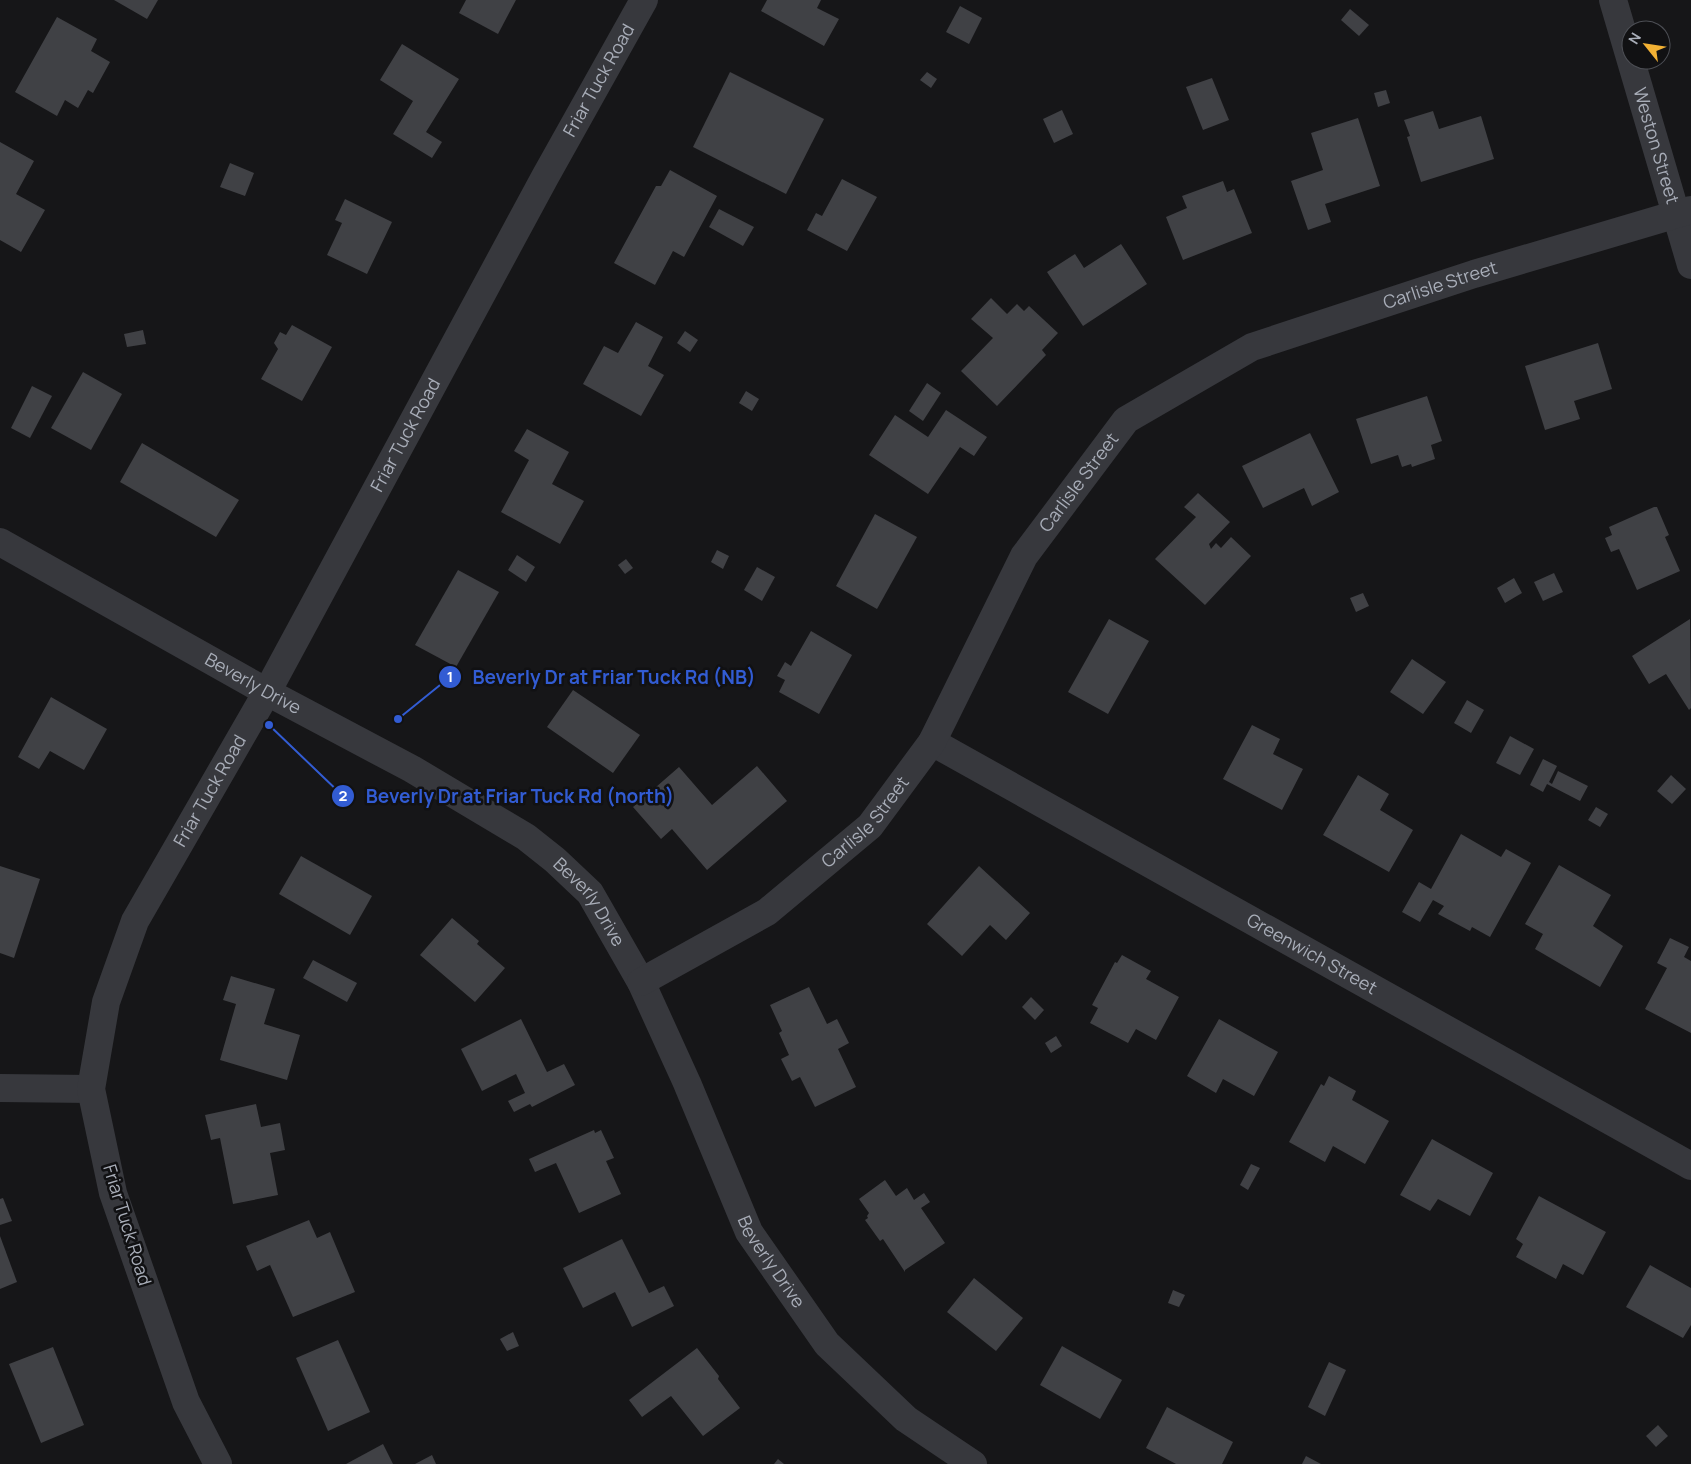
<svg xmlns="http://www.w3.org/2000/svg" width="1691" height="1464" font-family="Manrope,sans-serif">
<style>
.building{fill:#404145}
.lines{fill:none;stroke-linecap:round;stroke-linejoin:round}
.minor{stroke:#37383d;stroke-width:28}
.labels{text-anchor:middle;stroke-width:5;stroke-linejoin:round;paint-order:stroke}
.street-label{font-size:18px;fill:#a8adb8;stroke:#111113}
.leader{fill:none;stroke:#325cd3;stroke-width:2}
.callout-dot{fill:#325cd3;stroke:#111113;stroke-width:2}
.mark-label{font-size:15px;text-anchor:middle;font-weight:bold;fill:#fff}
.callout-label{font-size:19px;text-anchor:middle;font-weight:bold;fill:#325cd3;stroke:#111113;stroke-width:5;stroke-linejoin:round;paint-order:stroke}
</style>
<rect width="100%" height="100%" fill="#161618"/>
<g class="building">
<polygon points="114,0 158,0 147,19"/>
<polygon points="466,0 516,0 498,34 459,13"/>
<polygon points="767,0 821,0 817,8 839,19 824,46 761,11"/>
<polygon points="960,6 982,18 969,44 946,32"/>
<polygon points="1350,9 1369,25 1359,36 1341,20"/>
<polygon points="57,17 97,39 91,51 110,62 93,93 88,90 78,108 65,100 57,116 15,92"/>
<polygon points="402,44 459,79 426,132 442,142 432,158 393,134 413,101 380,80"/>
<polygon points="730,72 824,119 786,194 693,147"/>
<polygon points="927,72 937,79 931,88 920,80"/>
<polygon points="1212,78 1229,120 1203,130 1186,87"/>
<polygon points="1386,90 1390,103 1378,107 1374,93"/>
<polygon points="1062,110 1073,134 1054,143 1043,119"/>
<polygon points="1433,111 1439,129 1481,116 1494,159 1421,182 1407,137 1410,136 1404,120"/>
<polygon points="1358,118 1380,186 1325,204 1331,222 1308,230 1291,181 1323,170 1311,133"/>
<polygon points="0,142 34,161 16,194 45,210 21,252 0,240"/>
<polygon points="230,163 254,173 245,196 220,187"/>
<polygon points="670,170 717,196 684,257 673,251 655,285 614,263 656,186 661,186"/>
<polygon points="842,179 877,197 847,251 807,230 816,213 822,216"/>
<polygon points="1223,181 1227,192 1234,189 1252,233 1183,260 1166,217 1187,208 1182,196"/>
<polygon points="345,199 392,222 367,274 327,255 342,223 335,220"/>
<polygon points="719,209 754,227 743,246 709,227"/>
<polygon points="1121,244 1147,284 1083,326 1047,272 1075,254 1084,268"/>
<polygon points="991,298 1007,314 1017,304 1024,311 1029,306 1058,333 1042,350 1046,355 997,406 961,371 993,338 971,319"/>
<polygon points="636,322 663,337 648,366 664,375 641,416 583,384 604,346 618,353"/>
<polygon points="292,325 332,347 302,401 261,379 278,349 274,343 280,332 286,335"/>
<polygon points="143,330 146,344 127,347 124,334"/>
<polygon points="685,331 698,340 690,352 677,343"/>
<polygon points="1598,343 1612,389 1574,401 1580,419 1545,430 1525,366"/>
<polygon points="83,372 122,394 91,450 51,428"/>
<polygon points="927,383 941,393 923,421 909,411"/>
<polygon points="32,386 52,396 30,438 11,428"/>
<polygon points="746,391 759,399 752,411 739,403"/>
<polygon points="1427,396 1442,441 1431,445 1435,459 1412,467 1411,464 1402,467 1398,455 1371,464 1356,419"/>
<polygon points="946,410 987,437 974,456 960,447 928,494 869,455 895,415 928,437"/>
<polygon points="527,429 569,452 552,484 584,501 560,544 501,512 529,460 514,451"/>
<polygon points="1310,433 1339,492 1312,506 1304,488 1263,508 1242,466"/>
<polygon points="142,443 239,500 216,537 120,482"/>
<polygon points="1198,493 1230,522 1209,544 1211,549 1216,543 1221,548 1231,537 1251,556 1205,605 1155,559 1196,517 1184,507"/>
<polygon points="1654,507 1657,507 1669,535 1665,537 1680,571 1637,590 1619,549 1611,552 1605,538 1612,535 1609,527"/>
<polygon points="875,514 917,537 877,609 836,586"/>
<polygon points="717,550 729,556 723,569 711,562"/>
<polygon points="517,555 535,567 526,582 508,570"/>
<polygon points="626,559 633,568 625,574 618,565"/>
<polygon points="757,567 775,577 762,601 744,590"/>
<polygon points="458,570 499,592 456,667 415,645"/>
<polygon points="1554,573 1563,592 1543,601 1534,582"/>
<polygon points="1514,578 1522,593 1505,603 1497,588"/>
<polygon points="1363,593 1369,606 1356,612 1350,598"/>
<polygon points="1109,619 1149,641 1108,714 1068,692"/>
<polygon points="1690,619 1691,708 1689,710 1666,674 1649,684 1632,656"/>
<polygon points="811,631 852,655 819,714 779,692 785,680 777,676 785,662 791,666"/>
<polygon points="1412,659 1446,682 1423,714 1390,692"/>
<polygon points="573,690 640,735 613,773 547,727"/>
<polygon points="51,697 107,729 84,770 50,751 39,769 18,757"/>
<polygon points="1467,700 1484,710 1471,733 1454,723"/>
<polygon points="1252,725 1280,739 1273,754 1303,769 1282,810 1223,779"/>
<polygon points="1510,736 1534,749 1520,775 1496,763"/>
<polygon points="1543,759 1557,766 1549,782 1552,784 1558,771 1588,786 1580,801 1547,784 1543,792 1530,785"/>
<polygon points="757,766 787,801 707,870 672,829 661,839 633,807 679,767 712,805"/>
<polygon points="1358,775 1389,794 1380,810 1413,830 1389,872 1323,835"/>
<polygon points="1671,775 1686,789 1672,804 1657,791"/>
<polygon points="1596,807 1608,814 1600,827 1588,820"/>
<polygon points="1461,834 1501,857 1506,849 1531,863 1490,937 1472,927 1470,931 1438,914 1444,906 1433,900 1420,922 1402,912 1419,882 1431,889"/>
<polygon points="301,856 372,896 350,935 279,894"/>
<polygon points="1559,865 1611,895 1593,926 1623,946 1600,987 1535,949 1543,934 1525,924"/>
<polygon points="0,866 40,879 14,958 0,953"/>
<polygon points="979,866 1030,913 1006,940 990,925 962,956 927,924"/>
<polygon points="452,918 479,941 477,944 505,968 475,1002 420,955"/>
<polygon points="1670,938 1689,947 1684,957 1691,961 1691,1033 1645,1009 1667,968 1657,963"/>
<polygon points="1122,955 1151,971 1146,979 1179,997 1156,1040 1136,1029 1128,1043 1090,1023 1098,1008 1092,1005 1115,962 1117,963"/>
<polygon points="313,960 357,983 347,1002 303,978"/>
<polygon points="231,976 275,989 264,1024 300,1035 287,1080 220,1060 236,1004 223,1000"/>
<polygon points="809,987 827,1024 837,1019 849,1043 838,1049 856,1087 815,1107 800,1077 792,1081 781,1059 789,1055 779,1033 782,1031 770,1005"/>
<polygon points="1031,997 1044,1010 1035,1020 1022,1007"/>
<polygon points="521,1019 547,1072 564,1064 575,1085 532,1107 530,1104 514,1112 508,1101 525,1093 516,1074 482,1091 461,1049"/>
<polygon points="1219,1019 1278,1052 1254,1096 1223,1079 1216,1093 1187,1076"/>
<polygon points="1056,1036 1062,1046 1051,1053 1045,1043"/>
<polygon points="1329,1076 1356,1091 1352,1100 1389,1121 1365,1164 1333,1146 1325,1162 1289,1142 1321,1084 1324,1086"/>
<polygon points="256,1104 261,1127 280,1123 285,1150 270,1153 278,1195 233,1204 220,1138 211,1140 205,1115"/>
<polygon points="594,1130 595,1133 601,1130 614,1158 606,1161 621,1194 579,1213 556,1163 535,1172 529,1159"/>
<polygon points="1432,1139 1493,1173 1470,1216 1438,1199 1430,1211 1400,1195"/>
<polygon points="1251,1164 1260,1168 1248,1190 1240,1185"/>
<polygon points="885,1180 896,1196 907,1188 914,1200 924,1193 930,1202 921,1208 945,1243 905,1270 905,1272 883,1239 880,1241 865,1220 868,1218 867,1216 869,1213 859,1199"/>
<polygon points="1539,1196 1606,1232 1583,1275 1563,1264 1556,1279 1516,1257 1523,1244 1516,1239"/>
<polygon points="3,1198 12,1221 0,1225 0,1199"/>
<polygon points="309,1220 317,1238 330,1232 355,1292 293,1317 270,1265 257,1271 246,1246"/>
<polygon points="0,1236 17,1282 0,1289"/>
<polygon points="622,1239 649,1293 664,1286 674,1306 632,1327 615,1292 583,1308 563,1268"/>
<polygon points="1650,1265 1691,1288 1691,1325 1683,1338 1626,1307"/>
<polygon points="974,1278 1023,1318 996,1351 947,1312"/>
<polygon points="1173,1290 1185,1295 1179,1307 1168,1303"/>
<polygon points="513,1332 519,1346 507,1351 500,1339"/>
<polygon points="338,1340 370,1412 328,1431 296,1358"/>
<polygon points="1062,1346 1122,1380 1100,1419 1040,1385"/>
<polygon points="53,1347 84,1425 41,1443 9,1364"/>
<polygon points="697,1348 719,1376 718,1379 740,1408 703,1436 671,1396 642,1417 629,1400"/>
<polygon points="1329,1362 1346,1370 1325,1416 1308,1407"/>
<polygon points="1167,1407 1233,1442 1222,1464 1176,1464 1146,1448"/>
<polygon points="1658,1425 1668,1436 1656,1447 1646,1436"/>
<polygon points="383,1444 393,1464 346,1464"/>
<polygon points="432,1455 436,1464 415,1464"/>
<polygon points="1306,1456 1321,1464 1302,1464"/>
<polygon points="778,1459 784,1464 774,1464"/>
</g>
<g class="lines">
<g class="minor">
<path id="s1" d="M 1613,0 L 1691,265"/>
<path id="s2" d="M 0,542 L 267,692 L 412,769 L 526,837 L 555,860 L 590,893 L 641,982 L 687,1083 L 749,1232 L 827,1344 L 906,1419 L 973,1464"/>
<path id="s3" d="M 932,742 L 1691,1166"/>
<path id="s4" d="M 641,982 L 767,912 L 870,826 L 932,742 L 1024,556 L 1126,420 L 1252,347 L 1474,274 L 1691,210"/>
<polyline points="0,1088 91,1089"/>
<path id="s5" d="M 218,1464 L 186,1402 L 113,1193 L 91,1089 L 106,1002 L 135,921 L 267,692 L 545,177 L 644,0"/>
</g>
</g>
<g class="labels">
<g class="street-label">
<text dy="6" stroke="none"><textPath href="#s5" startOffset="1532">Friar Tuck Road</textPath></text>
<text dy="6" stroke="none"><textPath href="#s1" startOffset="152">Weston Street</textPath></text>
<text dy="6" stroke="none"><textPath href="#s4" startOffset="1104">Carlisle Street</textPath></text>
<text dy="6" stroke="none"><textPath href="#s5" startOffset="1128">Friar Tuck Road</textPath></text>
<text dy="6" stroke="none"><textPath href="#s4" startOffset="682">Carlisle Street</textPath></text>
<text dy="6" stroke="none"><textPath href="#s2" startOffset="290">Beverly Drive</textPath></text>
<text dy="6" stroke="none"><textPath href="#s5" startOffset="722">Friar Tuck Road</textPath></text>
<text dy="6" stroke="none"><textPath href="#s4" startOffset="278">Carlisle Street</textPath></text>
<text dy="6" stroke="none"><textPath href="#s2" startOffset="695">Beverly Drive</textPath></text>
<text dy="6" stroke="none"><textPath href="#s3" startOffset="435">Greenwich Street</textPath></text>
<text transform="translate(127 1225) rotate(73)" y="6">Friar Tuck Road</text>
<text dy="6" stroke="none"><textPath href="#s2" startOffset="1100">Beverly Drive</textPath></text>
</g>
</g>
<path class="leader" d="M398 719L450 677M269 725L343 796"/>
<g class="callout-dot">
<circle cx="398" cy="719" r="5"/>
<circle cx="269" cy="725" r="5"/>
<circle cx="450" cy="677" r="12"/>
<circle cx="343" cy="796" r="12"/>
</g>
<g class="mark-label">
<text x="450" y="682">1</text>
<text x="343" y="801">2</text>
</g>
<g class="callout-label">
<text x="614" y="684">Beverly Dr at Friar Tuck Rd (NB)</text>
<text x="520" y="803">Beverly Dr at Friar Tuck Rd (north)</text>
</g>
<g transform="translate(1646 45) rotate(300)"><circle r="24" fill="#111113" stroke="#4d4f55"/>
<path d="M0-4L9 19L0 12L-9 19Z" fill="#f2b134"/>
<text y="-8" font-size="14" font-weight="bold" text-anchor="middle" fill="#a8adb8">N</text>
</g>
</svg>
